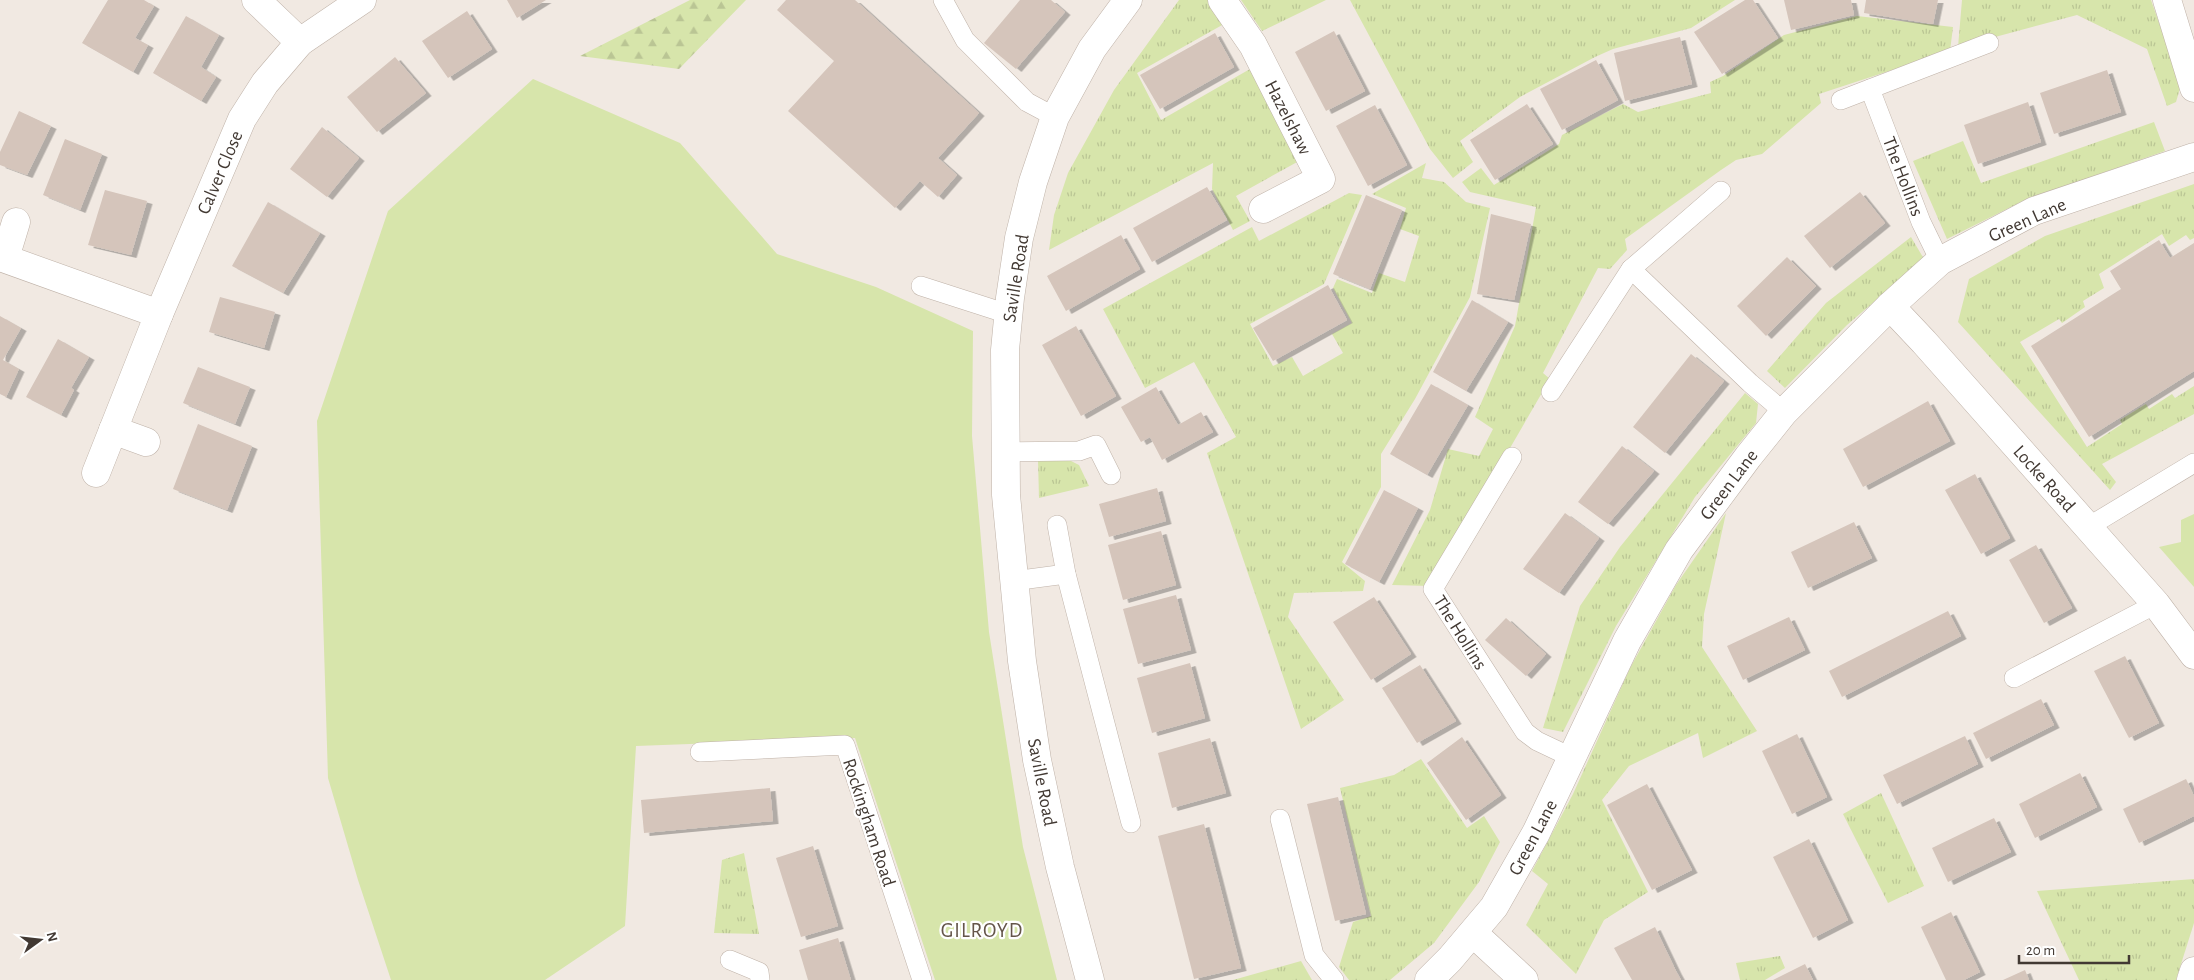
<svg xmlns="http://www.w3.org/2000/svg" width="2194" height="980" font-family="'Alegreya Sans',sans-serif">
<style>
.grass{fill:url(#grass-tufts)}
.forest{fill:url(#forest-firs)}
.green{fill:#d7e5ab}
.building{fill:#d5c5bb;filter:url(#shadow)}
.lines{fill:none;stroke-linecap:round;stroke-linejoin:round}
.service-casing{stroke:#bfb2a8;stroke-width:20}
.minor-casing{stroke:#bfb2a8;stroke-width:29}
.service{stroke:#fff;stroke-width:19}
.minor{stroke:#fff;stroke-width:28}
.labels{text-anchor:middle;stroke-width:4.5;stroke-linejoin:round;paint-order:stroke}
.street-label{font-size:19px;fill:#423933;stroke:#fff}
.quarter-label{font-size:21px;letter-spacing:1px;fill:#64554a;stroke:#fff}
</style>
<defs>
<pattern id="grass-tufts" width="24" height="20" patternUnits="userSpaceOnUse" patternTransform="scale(1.25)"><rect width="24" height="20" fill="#d7e5ab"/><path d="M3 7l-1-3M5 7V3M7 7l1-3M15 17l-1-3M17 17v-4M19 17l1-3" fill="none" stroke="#bac594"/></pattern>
<pattern id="forest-firs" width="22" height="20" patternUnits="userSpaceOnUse" patternTransform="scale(1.25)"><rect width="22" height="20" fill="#d7e5ab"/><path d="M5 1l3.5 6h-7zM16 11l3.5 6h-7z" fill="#bac594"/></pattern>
<filter id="shadow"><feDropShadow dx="5.5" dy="3" stdDeviation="0" flood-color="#0004"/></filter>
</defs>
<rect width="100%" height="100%" fill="#f1e9e2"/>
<g class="grass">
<polygon points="1179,0 1208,0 1224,24 1137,73 1161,120 1250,69 1299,161 1236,196 1250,221 1233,230 1212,189 1213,163 1049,250 1054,215 1068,173 1114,90"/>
<polygon points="1241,0 1326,0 1262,31"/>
<polygon points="1350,0 1735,0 1691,28 1613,49 1595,57 1520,97 1460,141 1473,162 1453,178 1430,149"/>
<polygon points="1962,0 2151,0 2181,85 2176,102 2167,106 2147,49 2077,15 1958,47"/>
<polygon points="1857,16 1953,27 1950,51 1819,94 1821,103 1762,154 1736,160 1721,170 1625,239 1627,250 1610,269 1598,268 1543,373 1550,379 1430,586 1392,585 1430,510 1448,449 1479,456 1493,429 1475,417 1515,326 1536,207 1470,192 1462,182 1481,168 1494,185 1559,144 1562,135 1623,104 1638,112 1711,93 1710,82 1723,76 1784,35"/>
<polygon points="2154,122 2165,151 2023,201 1947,239 1913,161 1963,141 1981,183"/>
<polygon points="1426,163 1422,178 1444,182 1466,202 1490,208 1470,297 1415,399 1381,454 1381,487 1342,562 1365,581 1363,591 1294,593 1288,617 1344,700 1301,729 1207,453 1236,437 1194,362 1145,388 1103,309 1252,227 1259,241 1349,193 1362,195 1324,284 1250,324 1273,366 1292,357 1303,376 1343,353 1332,334 1352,323 1333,288 1337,279 1372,293 1379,273 1405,282 1419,236 1400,229 1406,208 1372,194"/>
<polygon points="2194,184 2194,238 2190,240 2186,235 2169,246 2162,234 2099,274 2104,288 2083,301 2085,307 2062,323 2059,319 2020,342 2087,447 2122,424 2120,420 2146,404 2149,409 2172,394 2175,398 2194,386 2194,414 2102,464 2116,482 2110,490 1958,322 1969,279 2045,236"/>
<polygon points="1911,237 1924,259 1847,325 1785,388 1767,371 1826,303"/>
<polygon points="1745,393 1758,404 1756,423 1695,497 1616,626 1563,732 1543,728 1580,606 1620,547"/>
<polygon points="1065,458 1079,465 1089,486 1039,498 1038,460"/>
<polygon points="1726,513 1704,614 1702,647 1757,731 1703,758 1698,733 1629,766 1602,800 1648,892 1604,920 1576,974 1526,925 1548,884 1532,871 1573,794 1630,668 1676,585"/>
<polygon points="1421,759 1467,828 1484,816 1500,842 1479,882 1434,943 1390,980 1349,980 1339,967 1353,922 1371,916 1340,788 1394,775"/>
<polygon points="1881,793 1924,886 1888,903 1843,814"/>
<polygon points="744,853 759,934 714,933 722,860"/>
<polygon points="2194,879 2194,923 2176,980 2079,980 2037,891"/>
<polygon points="1780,956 1785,968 1765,980 1740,980 1736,963"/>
<polygon points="1301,961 1312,980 1233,980"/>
</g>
<polygon class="forest" points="690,0 746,0 679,69 580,56"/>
<g class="green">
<polygon points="533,79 680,143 777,254 876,287 973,331 972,436 989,632 1023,847 1057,980 935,980 855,738 636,746 625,926 545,980 391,980 358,880 328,778 317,421 388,211"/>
<polygon points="2194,514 2194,587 2159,547 2181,542 2181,520"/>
</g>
<g class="building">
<polygon points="108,0 144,0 154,6 135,38 148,45 133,72 82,43"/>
<polygon points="507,0 546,0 517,18"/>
<polygon points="786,0 855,0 979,113 938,158 957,175 938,197 920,181 895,208 788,111 834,61 777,10"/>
<polygon points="1020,0 1051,0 1065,12 1016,69 984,43"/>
<polygon points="1745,0 1753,0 1778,38 1722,74 1694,32"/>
<polygon points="1784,0 1851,0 1854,15 1791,30"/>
<polygon points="1866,0 1938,0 1933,24 1864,13"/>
<polygon points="467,11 492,49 448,78 422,41"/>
<polygon points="186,16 219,35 201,67 216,77 201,101 153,73"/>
<polygon points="1334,31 1365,91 1326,111 1295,52"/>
<polygon points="1215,33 1234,67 1160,109 1140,75"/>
<polygon points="1680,37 1692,84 1625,101 1614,53"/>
<polygon points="395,57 426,93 377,132 347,97"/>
<polygon points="1596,60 1618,100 1562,130 1540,89"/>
<polygon points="2107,70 2121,112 2054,134 2040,93"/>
<polygon points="2028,102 2041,142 1978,164 1964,125"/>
<polygon points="1527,104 1553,144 1495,180 1470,140"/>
<polygon points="1375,105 1407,165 1368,186 1336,126"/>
<polygon points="19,111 51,126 27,175 0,165 0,152"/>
<polygon points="322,127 359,158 327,197 290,169"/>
<polygon points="65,139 102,154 80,210 43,195"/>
<polygon points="1207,187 1227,220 1152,262 1133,228"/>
<polygon points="105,190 147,201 131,255 88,245"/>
<polygon points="1860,192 1885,223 1830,268 1804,236"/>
<polygon points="1366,195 1402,210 1370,289 1333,274"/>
<polygon points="268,202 320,233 283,293 232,266"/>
<polygon points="1491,214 1531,224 1514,300 1477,294"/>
<polygon points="1121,235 1140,269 1066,311 1047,276"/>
<polygon points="2159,240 2170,258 2194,243 2194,371 2089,437 2031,346 2121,289 2110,271"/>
<polygon points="1787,257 1816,286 1766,336 1737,306"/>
<polygon points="1328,285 1347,320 1273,361 1253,328"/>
<polygon points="220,297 275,312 264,348 209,332"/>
<polygon points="1472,300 1508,322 1466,391 1433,372"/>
<polygon points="0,316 21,328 3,360 19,369 6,397 0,394"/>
<polygon points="1076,326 1116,396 1081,416 1042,345"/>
<polygon points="58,339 89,357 71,388 74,390 61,415 26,397"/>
<polygon points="1691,354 1724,381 1665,453 1633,427"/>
<polygon points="198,367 250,387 235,424 183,403"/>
<polygon points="1431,384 1468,405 1427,475 1390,454"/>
<polygon points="1156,387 1178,425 1201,412 1213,432 1162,460 1150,437 1141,442 1121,407"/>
<polygon points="1928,401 1950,441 1863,487 1843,449"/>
<polygon points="198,424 252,446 227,510 173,489"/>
<polygon points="1622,446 1654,471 1608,524 1578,502"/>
<polygon points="1975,474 2010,538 1981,554 1945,490"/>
<polygon points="1157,488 1166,521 1109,537 1099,504"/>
<polygon points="1384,490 1418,508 1379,582 1345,564"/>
<polygon points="1565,513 1599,538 1559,593 1523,569"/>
<polygon points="1854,522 1872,558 1808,588 1791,552"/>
<polygon points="1161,531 1176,585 1123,600 1108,545"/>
<polygon points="2036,545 2072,608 2044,623 2009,560"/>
<polygon points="1176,595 1191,650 1138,664 1123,609"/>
<polygon points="1374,597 1411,654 1371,680 1333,622"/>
<polygon points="1948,611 1961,636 1842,697 1829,671"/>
<polygon points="1789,617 1805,650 1743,680 1727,646"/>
<polygon points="1506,618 1546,654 1526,676 1485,640"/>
<polygon points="2125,656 2159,723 2129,738 2094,671"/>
<polygon points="1190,663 1205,718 1152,733 1137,678"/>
<polygon points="1420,665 1456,721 1417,743 1382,688"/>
<polygon points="2041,699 2054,725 1986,759 1973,733"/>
<polygon points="1797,734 1827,797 1792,814 1762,751"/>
<polygon points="1965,736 1978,764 1897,804 1883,775"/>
<polygon points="1462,737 1501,795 1466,820 1427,763"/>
<polygon points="1210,738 1226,793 1172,808 1158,753"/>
<polygon points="2080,773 2097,807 2035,838 2019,804"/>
<polygon points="2186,779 2194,796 2194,816 2139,843 2123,809"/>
<polygon points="1647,784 1692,870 1652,890 1607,805"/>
<polygon points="770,788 773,821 644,833 641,800"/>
<polygon points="1338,797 1366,914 1335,921 1307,804"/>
<polygon points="1994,818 2011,852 1948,882 1932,848"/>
<polygon points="1204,824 1241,968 1194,979 1158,836"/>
<polygon points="1809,839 1848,920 1813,938 1773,857"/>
<polygon points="813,846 838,926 801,937 776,858"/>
<polygon points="1951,912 1980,972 1964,980 1946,980 1921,927"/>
<polygon points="1655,927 1676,971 1681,980 1632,980 1614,948"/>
<polygon points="838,938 851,980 808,980 799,950"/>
<polygon points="1805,964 1813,980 1773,980"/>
<polygon points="2025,970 2029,980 2003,980"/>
</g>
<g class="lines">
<defs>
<g id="service">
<polyline points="943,0 965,40 1027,102 1055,117"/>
<polyline points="1870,89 1921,222 1940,261"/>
<polyline points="1841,100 1989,43"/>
<polyline points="1631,269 1750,383 1784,412"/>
<polyline points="921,286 1008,314"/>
<polyline points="1551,392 1631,269 1721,191"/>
<polyline points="1006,452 1079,451 1096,445 1111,475"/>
<polyline points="1512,457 1433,589 1525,732 1537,741 1573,758"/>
<polyline points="1057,525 1066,574 1131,823"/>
<polyline points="2088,527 2194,463"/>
<polyline points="1013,581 1066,574"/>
<polyline points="2014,678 2156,604"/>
<polyline points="700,752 845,745 922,980"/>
<polyline points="1280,819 1314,955 1334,980"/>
<polyline points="730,960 759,972 760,980"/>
</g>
<g id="minor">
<polyline points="256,0 300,42"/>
<polyline points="1222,0 1253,45 1321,179 1263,209"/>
<polyline points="2167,0 2194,88"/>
<polyline points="0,257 159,314"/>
<polyline points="5,258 16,222"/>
<polyline points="1890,306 1924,342 2156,604 2194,655"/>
<polyline points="113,430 146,442"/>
<polyline points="96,473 159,314 242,119 265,83 300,42 362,0"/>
<polyline points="1473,933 1524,980"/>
<polyline points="1090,980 1060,867 1037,760 1022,661 1006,495 1005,350 1010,298 1019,238 1033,182 1055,117 1092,49 1128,0"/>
<polyline points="1429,980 1450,959 1494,907 1536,833 1627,641 1679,550 1748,457 1784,412 1890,306 1940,261 2034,211 2194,157"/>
<polyline points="2191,980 2194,971"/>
</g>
</defs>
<use href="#service" class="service-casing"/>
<use href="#minor" class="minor-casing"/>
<use href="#service" class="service"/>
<use href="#minor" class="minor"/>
</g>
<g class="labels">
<g class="street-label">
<text transform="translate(1289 117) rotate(63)" y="7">Hazelshaw</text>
<text transform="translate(219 172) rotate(-67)" y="7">Calver Close</text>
<text transform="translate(1904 176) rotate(69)" y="7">The Hollins</text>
<text transform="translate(2027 219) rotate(-24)" y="7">Green Lane</text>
<text transform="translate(1015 278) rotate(-81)" y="7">Saville Road</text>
<text transform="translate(2045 478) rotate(48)" y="7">Locke Road</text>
<text transform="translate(1728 484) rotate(-53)" y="7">Green Lane</text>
<text transform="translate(1461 632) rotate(58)" y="7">The Hollins</text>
<text transform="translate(1043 782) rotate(79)" y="7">Saville Road</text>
<text transform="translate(870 822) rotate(72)" y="7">Rockingham Road</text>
<text transform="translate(1532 837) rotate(-62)" y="7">Green Lane</text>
</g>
<g class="quarter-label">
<text x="982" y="937">GILROYD</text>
</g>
</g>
<g transform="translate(40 940) rotate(75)" stroke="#ffffff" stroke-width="4" paint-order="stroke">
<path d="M0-4L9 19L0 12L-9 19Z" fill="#423933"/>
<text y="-8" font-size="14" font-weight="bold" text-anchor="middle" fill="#423933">N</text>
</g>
<path d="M2019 955v8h110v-8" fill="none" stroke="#423933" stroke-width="2.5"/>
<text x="2026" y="955" font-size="15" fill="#423933" stroke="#ffffff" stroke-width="4" paint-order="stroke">20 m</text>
</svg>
